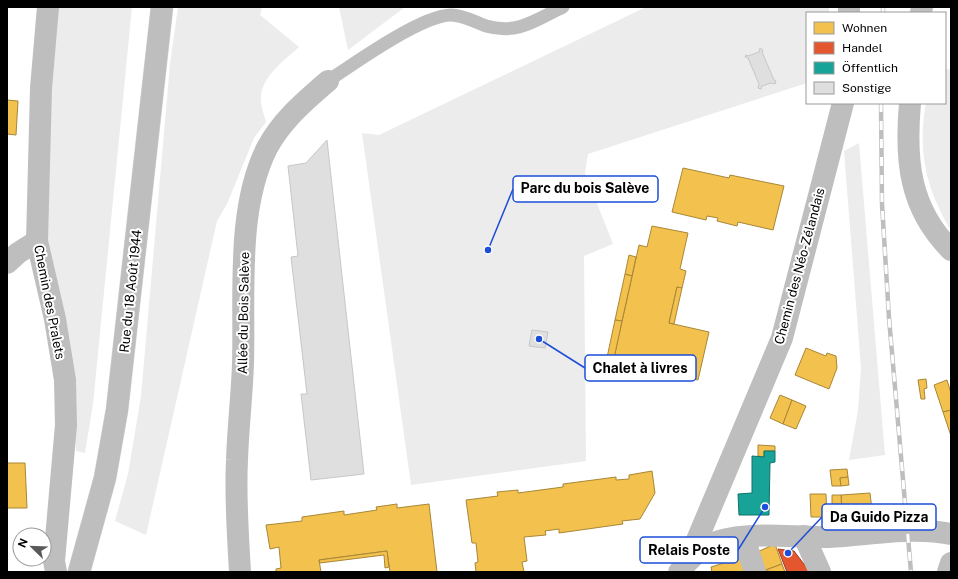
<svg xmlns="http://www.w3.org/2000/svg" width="958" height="579" font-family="'Public Sans',sans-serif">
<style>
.green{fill:#ececec}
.homes{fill:#f2c14e;stroke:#a98737}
.shops{fill:#e4572e;stroke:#a03d20}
.public{fill:#17a398;stroke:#10726a}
.building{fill:#dfdfdf;stroke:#c7c7c7}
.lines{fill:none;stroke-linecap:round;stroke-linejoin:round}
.primary-casing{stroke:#dbdbdb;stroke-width:23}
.service{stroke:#bebebe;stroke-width:13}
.minor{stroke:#bebebe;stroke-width:22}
.primary{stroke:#bebebe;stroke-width:22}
.rail-casing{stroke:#bebebe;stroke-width:4.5}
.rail{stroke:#fff;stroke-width:3;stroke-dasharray:9;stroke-linecap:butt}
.labels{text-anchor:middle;stroke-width:4;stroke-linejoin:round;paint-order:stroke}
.street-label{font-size:13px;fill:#000;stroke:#fff}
.leader{fill:none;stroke:#1d4ed8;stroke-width:1.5}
.callout-dot{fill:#1d4ed8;stroke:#fff;stroke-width:1.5}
.callout{fill:#fff;stroke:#1d4ed8;stroke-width:1.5}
.callout-label{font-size:14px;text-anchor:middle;font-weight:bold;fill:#000}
</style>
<rect width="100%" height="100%" fill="#fff"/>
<g class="green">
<polygon points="56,7 132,7 93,404 85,453 76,451 69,346 42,220"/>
<path d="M 178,7 L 262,7 L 260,15 L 299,47 C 285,60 264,74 261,95 C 260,104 264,114 266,122 L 254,138 L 227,204 L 217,221 L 146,535 L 115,521 L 128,474 L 141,396 L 170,64 Z"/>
<polygon points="339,7 405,7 348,50"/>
<polygon points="646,7 829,7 829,13 807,13 807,83 588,154 585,173 613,244 584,256 586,461 411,485 362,133 379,135"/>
<path d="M 945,68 L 951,70 L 951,230 C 946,224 943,216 939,208 C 923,175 919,139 926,103 L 945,103 Z"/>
<polygon points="859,143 885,455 849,460 858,410 861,368 844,151"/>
</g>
<g class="homes">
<polygon points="7,100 18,101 16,135 7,134"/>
<polygon points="683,168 729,178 730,175 784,186 773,230 738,222 737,226 717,221 718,218 707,216 706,220 672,212"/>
<polygon points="652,226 688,233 680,269 686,271 682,288 677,287 669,323 709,332 698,380 670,374 669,378 661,376 662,372 613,362 639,245 647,247"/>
<polygon points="629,255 636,257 632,276 625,274"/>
<polygon points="625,274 632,276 622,321 615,320"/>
<polygon points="677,287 682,288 674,324 669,323"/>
<polygon points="615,320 622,321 612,368 605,367"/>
<polygon points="806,348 826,356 827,353 836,356 837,368 829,389 795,375"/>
<polygon points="926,379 927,388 924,389 925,399 921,399 918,380"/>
<polygon points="947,380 951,393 951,410 943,412 934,385"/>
<polygon points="780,395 792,400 783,424 770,418"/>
<polygon points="792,400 806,406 796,429 783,424"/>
<polygon points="951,410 951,436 943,412"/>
<polygon points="758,445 775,446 775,451 764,451 764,457 758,456"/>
<polygon points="7,463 25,463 27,508 7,508"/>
<polygon points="847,469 848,477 840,478 841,486 832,486 830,470"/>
<polygon points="652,471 655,493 640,519 622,521 623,524 559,533 559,529 545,531 546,535 524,537 527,561 522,562 524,572 476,572 475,563 478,562 476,543 472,543 466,500 498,496 497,492 518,490 518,493 563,487 563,484 616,477 616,480 629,479 629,475"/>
<polygon points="848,477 849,485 841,486 840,478"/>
<polygon points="870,493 872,510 842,512 841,495"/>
<polygon points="810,494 826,494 827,517 811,517"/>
<polygon points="832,495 841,495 842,512 832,512"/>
<polygon points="397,504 397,508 429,504 437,572 390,572 387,551 319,560 321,572 276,572 276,569 281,568 279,547 270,549 266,525 302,521 302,517 344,511 344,515 377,510 376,507"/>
<polygon points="775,544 782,564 763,571 755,553"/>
<polygon points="387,551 389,567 385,568 384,555 320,563 319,560"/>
<polygon points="743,557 747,572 712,572 711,567"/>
<polygon points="782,564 785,572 763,571"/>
</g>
<polygon class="shops" points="778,549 794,551 810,572 787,572"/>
<polygon class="public" points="764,451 775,451 775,462 770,463 769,515 739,515 738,494 752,493 752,456 764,457"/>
<g class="building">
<polygon points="760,48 763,50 762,52 774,80 776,81 775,84 771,83 762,86 761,89 758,88 759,84 748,58 745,57 746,55 748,56 759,52"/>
<polygon points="327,140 364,474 311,480 301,394 307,394 291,257 298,256 288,166 306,163"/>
<polygon points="532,330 548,332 545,348 529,346"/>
</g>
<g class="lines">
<defs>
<polyline id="primary" points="79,572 105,478 117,410 162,7"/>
</defs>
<use href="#primary" class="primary-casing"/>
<path class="service" d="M 328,81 C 353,64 422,15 451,15 C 463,15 475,22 486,26 C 518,35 535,20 563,7"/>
<g class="minor">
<polyline points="48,7 41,88 37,241 55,319 65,380 66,425 54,561 56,572"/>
<polyline points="849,13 849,7"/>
<polyline points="921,13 922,7"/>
<path d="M 910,103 C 905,160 909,208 951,250"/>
<polyline points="7,263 18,253 37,241"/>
<polyline points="804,536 820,572"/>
<polyline points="744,538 755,572"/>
<polyline points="689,559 782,338 843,103"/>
<path d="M 240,572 C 238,535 235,497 237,460 C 238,428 242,395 243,363 C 245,296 236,209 267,148 C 282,120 305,101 328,81"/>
<path d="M 679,572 C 690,558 702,546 719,541 C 755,531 793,538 829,537 C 870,535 911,526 951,534"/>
<polyline points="948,572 951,563"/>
</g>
<use href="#primary" class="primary"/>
<defs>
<g id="rail">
<polyline points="883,13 883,7"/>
<polyline points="881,103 882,204 889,318 911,572"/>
</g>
</defs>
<use href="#rail" class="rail-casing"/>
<use href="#rail" class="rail"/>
</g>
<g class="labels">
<g class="street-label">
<text transform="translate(799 266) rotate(-75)" y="5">Chemin des Néo-Zélandais</text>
<text transform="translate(130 291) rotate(-84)" y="5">Rue du 18 Août 1944</text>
<text transform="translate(50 302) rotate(79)" y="5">Chemin des Pralets</text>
<text transform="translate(243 313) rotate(-89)" y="5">Allée du Bois Salève</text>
</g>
</g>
<path class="leader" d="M488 250L513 189M539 339L585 368M788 553L822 517M765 507L738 550"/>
<g class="callout-dot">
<circle cx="488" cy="250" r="4"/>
<circle cx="539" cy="339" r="4"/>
<circle cx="788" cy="553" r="4"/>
<circle cx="765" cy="507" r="4"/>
</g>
<g class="callout">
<rect x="513" y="176" width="145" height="26" rx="4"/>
<rect x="585" y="355" width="111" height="26" rx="4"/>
<rect x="822" y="504" width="114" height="26" rx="4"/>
<rect x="640" y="537" width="98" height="26" rx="4"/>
</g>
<g class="callout-label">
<text x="585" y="193">Parc du bois Salève</text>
<text x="640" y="373">Chalet à livres</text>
<text x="879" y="522">Da Guido Pizza</text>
<text x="689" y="555">Relais Poste</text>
</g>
<rect width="958" height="579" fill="none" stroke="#000000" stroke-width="16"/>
<rect x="806" y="12" width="140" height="92" fill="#ffffff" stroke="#999999"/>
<rect x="814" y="22" width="20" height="12" fill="#f2c14e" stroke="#999999"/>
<text x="842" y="32" font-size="12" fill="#000000">Wohnen</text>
<rect x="814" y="42" width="20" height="12" fill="#e4572e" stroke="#999999"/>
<text x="842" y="52" font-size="12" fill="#000000">Handel</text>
<rect x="814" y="62" width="20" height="12" fill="#17a398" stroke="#999999"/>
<text x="842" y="72" font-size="12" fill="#000000">Öffentlich</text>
<rect x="814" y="82" width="20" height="12" fill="#dfdfdf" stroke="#999999"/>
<text x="842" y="92" font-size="12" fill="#000000">Sonstige</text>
<g transform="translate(32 547) rotate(293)"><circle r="19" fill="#ffffff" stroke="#999999"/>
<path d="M0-3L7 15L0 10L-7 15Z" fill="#595959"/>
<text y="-6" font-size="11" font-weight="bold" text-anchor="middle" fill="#000000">N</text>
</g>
</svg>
